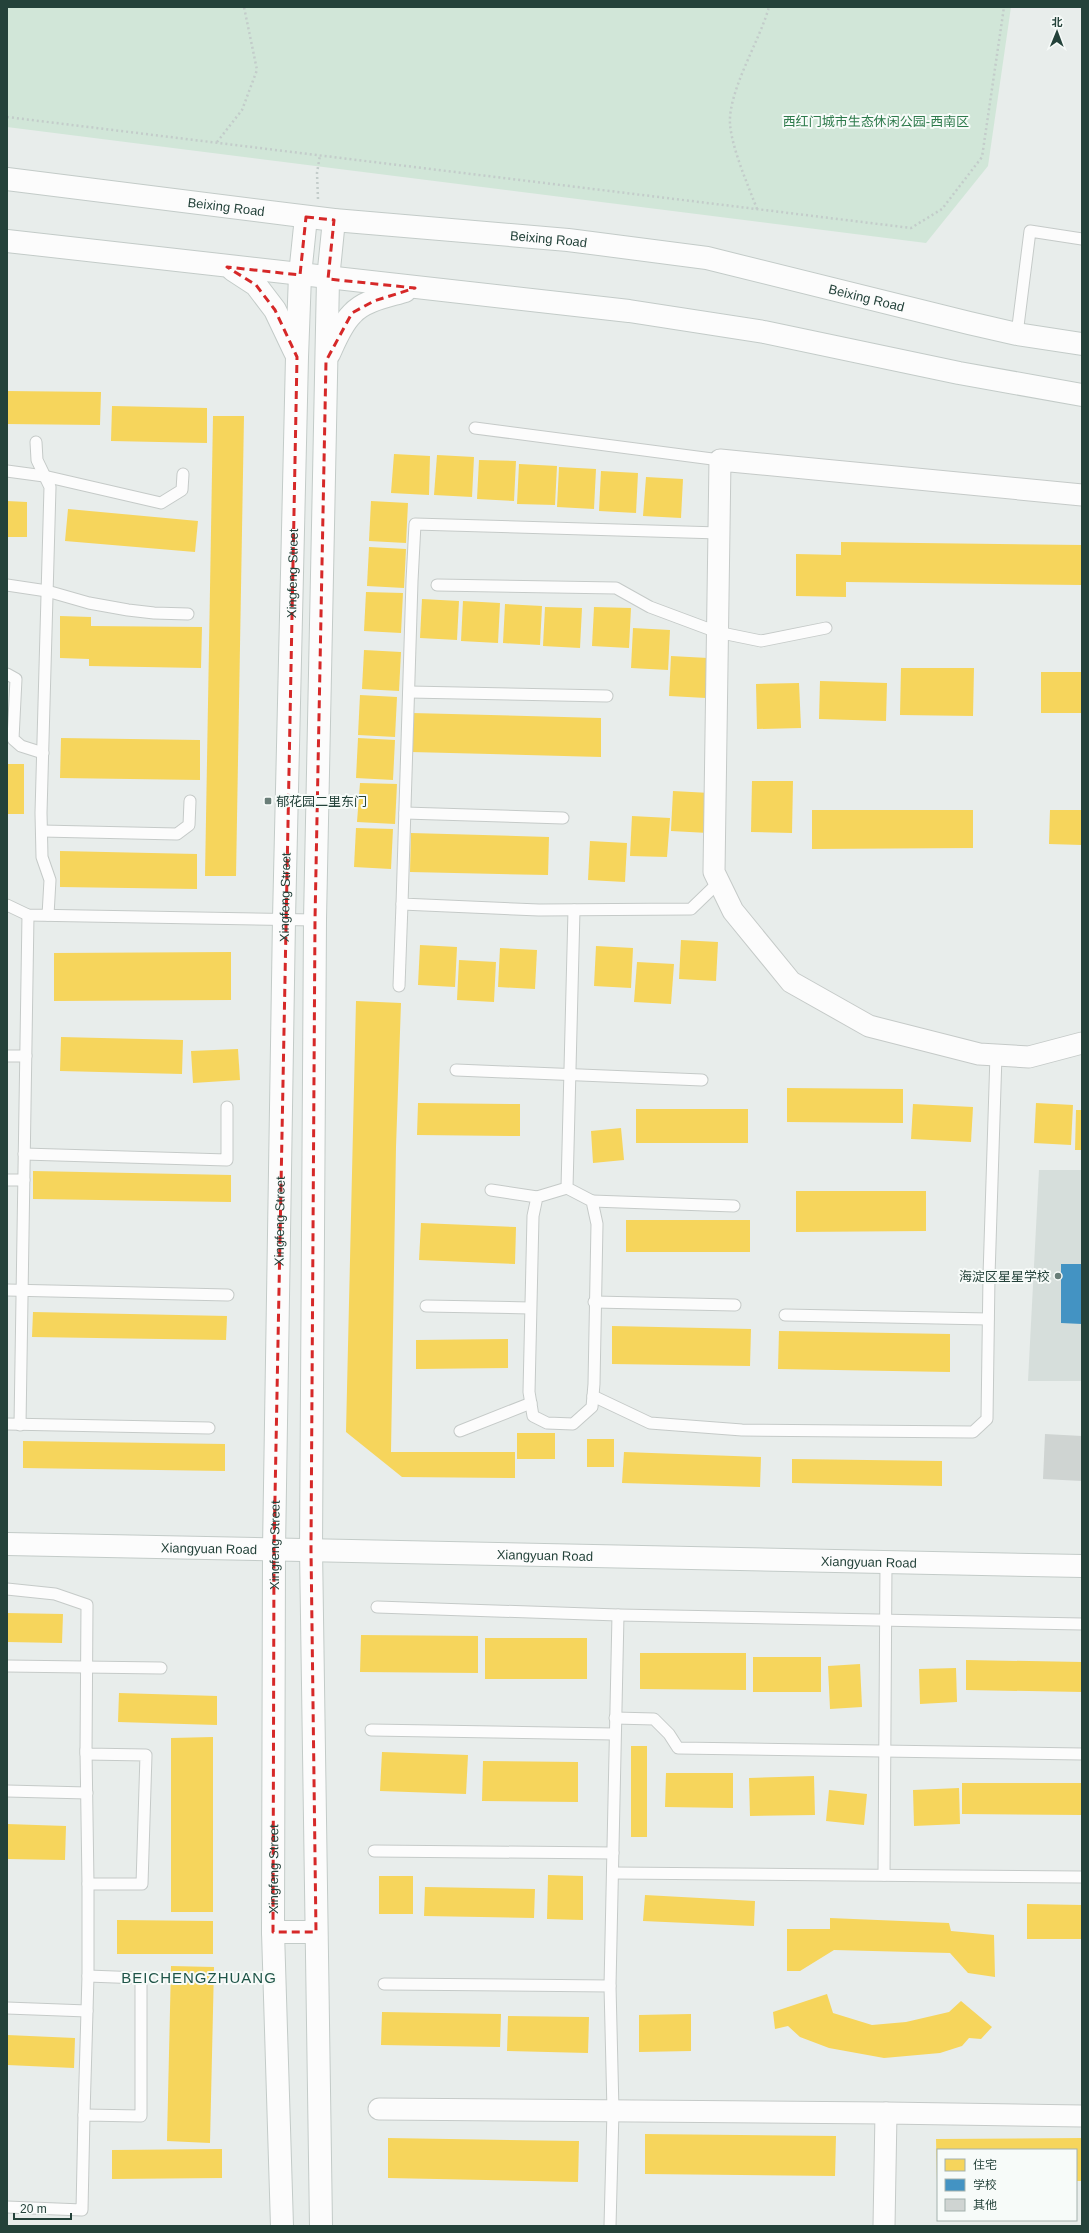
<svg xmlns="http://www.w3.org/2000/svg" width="1089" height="2233" font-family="Arial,'Noto Sans SC',sans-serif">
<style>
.built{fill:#d6dedb}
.green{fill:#d1e6d8}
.homes{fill:#f6d55c}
.schools{fill:#4393c3}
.building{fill:#cfd4d2}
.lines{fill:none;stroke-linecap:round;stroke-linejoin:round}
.lane-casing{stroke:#c5cac8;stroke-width:13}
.street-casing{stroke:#c5cac8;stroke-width:23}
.secondary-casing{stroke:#c3cbc8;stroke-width:24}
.path{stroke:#c3ccca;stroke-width:2.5;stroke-dasharray:2 3;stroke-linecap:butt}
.lane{stroke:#fcfcfc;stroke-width:11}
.street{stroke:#fcfcfc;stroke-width:21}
.secondary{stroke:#fcfcfc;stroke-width:22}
.marked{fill:none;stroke:#d62828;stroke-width:3;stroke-dasharray:8 5;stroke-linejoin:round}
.poi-dot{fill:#697e78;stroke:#f7fbf9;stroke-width:1.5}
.labels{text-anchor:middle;stroke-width:4;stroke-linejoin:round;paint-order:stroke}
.park-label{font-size:13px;fill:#2d7a4b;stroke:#f7fbf9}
.street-label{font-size:13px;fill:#24423a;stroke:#f7fbf9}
.poi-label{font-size:13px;fill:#24423a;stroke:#f7fbf9;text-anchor:start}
.quarter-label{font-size:15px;letter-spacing:1px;fill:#1f5548;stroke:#f7fbf9}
</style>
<rect width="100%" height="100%" fill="#e8edeb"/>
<polygon class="built" points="1039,1170 1082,1170 1082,1381 1028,1381"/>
<polygon class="green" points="7,7 1011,7 988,166 926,243 7,127"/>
<g class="homes">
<polygon points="7,391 101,392 100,425 7,424"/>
<polygon points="112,406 207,408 207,443 111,441"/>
<polygon points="213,416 244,416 236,876 205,876"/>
<polygon points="394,454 430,456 429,495 391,493"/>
<polygon points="437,455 474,457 472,497 434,495"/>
<polygon points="479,460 516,461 514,501 477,499"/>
<polygon points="519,464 557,466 555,505 517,504"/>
<polygon points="559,467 596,469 594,509 557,507"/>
<polygon points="601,471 638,473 636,513 599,511"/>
<polygon points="646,477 683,479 681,518 643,516"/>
<polygon points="7,501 27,502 27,537 7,537"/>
<polygon points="371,501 408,503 406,543 369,541"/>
<polygon points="68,509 198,521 195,552 65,541"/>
<polygon points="841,542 1082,545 1082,585 846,582 846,597 796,596 796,554 841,555"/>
<polygon points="369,547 406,549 404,588 367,586"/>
<polygon points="366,592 403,593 401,633 364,631"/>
<polygon points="422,599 459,601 457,640 420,638"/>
<polygon points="463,601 500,603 498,643 461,641"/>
<polygon points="505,604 542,606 540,645 503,643"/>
<polygon points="545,607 582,608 580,648 543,646"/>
<polygon points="594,607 631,608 629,648 592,646"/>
<polygon points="60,616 91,617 91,626 202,627 201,668 89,666 89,659 60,658"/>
<polygon points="633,628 670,630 668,670 631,668"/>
<polygon points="364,650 401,652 399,691 362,689"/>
<polygon points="671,656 708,658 706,698 669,696"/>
<polygon points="901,668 974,668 973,716 900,715"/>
<rect x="1041" y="672" width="41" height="41"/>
<polygon points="820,681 887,683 886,721 819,719"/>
<polygon points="799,683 801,728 757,729 756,684"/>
<polygon points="360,695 397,697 395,737 358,735"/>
<polygon points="412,713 601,718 601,757 411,752"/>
<polygon points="61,738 200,740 200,780 60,778"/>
<polygon points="358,738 395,740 393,780 356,778"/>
<rect x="7" y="764" width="17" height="50"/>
<polygon points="752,781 793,781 792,833 751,832"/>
<polygon points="360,783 397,784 395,824 357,822"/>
<polygon points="673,791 710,793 708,833 671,831"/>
<polygon points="812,810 973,810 973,848 812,849"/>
<polygon points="1050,810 1082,810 1082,845 1049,844"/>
<polygon points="632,816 670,818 667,857 630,856"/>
<polygon points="356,828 393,829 391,869 354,867"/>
<polygon points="411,833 549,837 548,875 410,872"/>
<polygon points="590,841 627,843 625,882 588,880"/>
<polygon points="60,851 197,854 197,889 60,887"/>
<polygon points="681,940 718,942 716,981 679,979"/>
<polygon points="420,945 457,947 455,987 418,985"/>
<polygon points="596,946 633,948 631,988 594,986"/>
<polygon points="500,948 537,950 535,989 498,987"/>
<polygon points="231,952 231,1000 54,1001 54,953"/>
<polygon points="459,960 496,962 494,1002 457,1000"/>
<polygon points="637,962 674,964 671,1004 634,1002"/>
<polygon points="356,1001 401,1003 396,1147 391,1452 515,1452 515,1478 402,1477 346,1432"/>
<polygon points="61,1037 183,1040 182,1074 60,1071"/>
<polygon points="238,1049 240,1080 193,1083 191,1051"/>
<polygon points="787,1088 903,1089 903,1123 787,1122"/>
<polygon points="418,1103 520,1104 520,1136 417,1135"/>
<polygon points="1036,1103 1073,1105 1071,1145 1034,1143"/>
<polygon points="913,1104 973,1107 971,1142 911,1139"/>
<rect x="636" y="1109" width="112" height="34"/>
<polygon points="1076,1110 1082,1110 1082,1150 1075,1150"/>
<polygon points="621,1128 624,1160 593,1163 591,1131"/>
<polygon points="33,1171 231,1175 231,1202 33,1199"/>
<polygon points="796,1191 926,1191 926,1231 796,1232"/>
<rect x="626" y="1220" width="124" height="32"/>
<polygon points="421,1223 516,1227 515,1264 419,1260"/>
<polygon points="33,1312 227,1316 226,1340 32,1337"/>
<polygon points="612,1326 751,1329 750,1366 612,1364"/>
<polygon points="779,1331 950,1334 950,1372 778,1369"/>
<polygon points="508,1339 508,1368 416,1369 416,1340"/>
<rect x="517" y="1433" width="38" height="26"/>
<rect x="587" y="1439" width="27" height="28"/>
<polygon points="23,1441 225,1444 225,1471 23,1468"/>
<polygon points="624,1452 761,1457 760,1487 622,1483"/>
<polygon points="792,1459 942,1461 942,1486 792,1483"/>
<polygon points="7,1613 63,1614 62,1643 7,1642"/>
<polygon points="361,1635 478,1636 478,1673 360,1672"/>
<rect x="485" y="1638" width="102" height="41"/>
<polygon points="640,1653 746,1653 746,1690 640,1689"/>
<rect x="753" y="1657" width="68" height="35"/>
<polygon points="966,1660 1082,1662 1082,1692 966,1690"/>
<polygon points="860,1664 862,1707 830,1709 828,1666"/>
<polygon points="956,1668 957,1702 920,1704 919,1669"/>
<polygon points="119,1693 217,1696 217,1725 118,1722"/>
<polygon points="213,1737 213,1912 171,1912 171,1738"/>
<rect x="631" y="1746" width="16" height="91"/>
<polygon points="382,1752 468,1755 466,1794 380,1791"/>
<polygon points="483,1761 578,1762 578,1802 482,1801"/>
<polygon points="666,1773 733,1773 733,1808 665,1807"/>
<polygon points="814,1776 815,1815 750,1816 749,1778"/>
<polygon points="962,1783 1082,1783 1082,1815 962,1814"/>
<polygon points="959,1788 960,1824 914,1826 913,1790"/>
<polygon points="829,1790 867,1794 864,1825 826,1821"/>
<polygon points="7,1824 66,1826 65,1860 7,1859"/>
<polygon points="548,1875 583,1876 583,1920 547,1919"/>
<rect x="379" y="1876" width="34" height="38"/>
<polygon points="425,1887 535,1889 534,1918 424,1916"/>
<polygon points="645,1895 755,1901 754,1926 643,1921"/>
<polygon points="1027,1904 1082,1905 1082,1939 1027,1939"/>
<polygon points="830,1918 949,1923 951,1931 994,1935 995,1977 968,1973 950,1953 834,1950 800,1971 787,1971 787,1929 830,1929"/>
<polygon points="117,1920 213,1921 213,1954 117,1954"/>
<polygon points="171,1966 214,1967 210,2143 167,2141"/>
<polygon points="827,1994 833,2013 872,2025 906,2022 949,2012 961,2001 992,2027 981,2039 969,2038 962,2046 940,2053 884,2058 829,2048 800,2037 788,2026 775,2029 773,2012"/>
<polygon points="382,2012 501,2014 500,2047 381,2045"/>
<polygon points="691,2014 691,2051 639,2052 639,2015"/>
<polygon points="508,2016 589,2017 588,2053 507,2051"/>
<polygon points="7,2035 75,2038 74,2068 7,2065"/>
<polygon points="645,2134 836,2136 835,2176 645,2174"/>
<polygon points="388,2138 579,2141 578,2182 388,2178"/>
<polygon points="1082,2138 1082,2181 1076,2181 1076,2150 938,2150 937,2182 936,2139"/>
<polygon points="222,2149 222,2178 112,2179 112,2150"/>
</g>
<polygon class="schools" points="1061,1264 1082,1264 1082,1324 1061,1323"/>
<polygon class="building" points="1045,1434 1082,1436 1082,1481 1043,1479"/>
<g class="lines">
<defs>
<g id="lane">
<polyline points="1017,334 1030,231 1082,239"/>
<polyline points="475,428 720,460"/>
<polyline points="36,442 37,460 50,487 41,813 42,857 50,880 48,915"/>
<polyline points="7,471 44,476 161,503 182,490 183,474"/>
<polyline points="7,585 47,591 89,603 128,610 154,613 188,614"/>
<polyline points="437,585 616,588 650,607 717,632 761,641 826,628"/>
<polyline points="7,674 16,679 13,739 21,746 43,753"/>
<polyline points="409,692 607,696"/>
<polyline points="405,813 563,818"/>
<polyline points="42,831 177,834 189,825 190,801"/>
<polyline points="719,882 691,909 539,910 402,904 412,581 415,524 719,533"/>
<polyline points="7,905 28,915 315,920"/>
<polyline points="399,986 402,904"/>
<polyline points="7,1056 26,1056"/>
<polyline points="456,1070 702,1080"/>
<polyline points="24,1154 227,1160 227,1107"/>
<polyline points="7,1180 24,1180"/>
<polyline points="567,1188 537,1197 533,1216 529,1392 533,1416 547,1423 573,1424 592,1407 594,1384 597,1224 592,1201 567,1188 574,910"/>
<polyline points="491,1190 537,1197"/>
<polyline points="592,1201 734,1206"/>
<polyline points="7,1290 228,1295"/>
<polyline points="594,1302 735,1305"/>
<polyline points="426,1306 530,1308"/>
<polyline points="785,1315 988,1319"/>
<polyline points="593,1396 650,1423 742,1430 973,1432 987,1419 989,1276 996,1055"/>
<polyline points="7,1424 209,1428"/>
<polyline points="20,1425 28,915"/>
<polyline points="460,1431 531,1403"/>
<polyline points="7,1589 55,1594 87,1605 86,1754 146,1755 142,1884 88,1884 88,1976 141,1978 141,2116 84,2115 82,2210 7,2207"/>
<polyline points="377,1607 618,1615 1082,1624"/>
<polyline points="7,1666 161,1668"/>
<polyline points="615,1718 654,1719 669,1734 678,1748 1082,1754"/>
<polyline points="371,1730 614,1734"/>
<polyline points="86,1750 88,1884"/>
<polyline points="7,1791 87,1793"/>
<polyline points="374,1851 613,1853"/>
<polyline points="613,1873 1082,1877"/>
<polyline points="884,1875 886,1562"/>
<polyline points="384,1984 610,1986 613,2111 610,2226"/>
<polyline points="610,1986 618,1615"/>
<polyline points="7,2008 87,2011"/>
<polyline points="84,2115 88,1976"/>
</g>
<g id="street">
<polyline points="1082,495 720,460 714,872 733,911 791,982 869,1026 979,1054 1029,1057 1082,1043"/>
<polyline points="379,2109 886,2113"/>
<polyline points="884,2226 886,2113 1082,2116"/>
</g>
<g id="secondary">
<path id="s1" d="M 7,179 L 334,220 L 568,240 L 707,258 L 969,323 L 1017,334 L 1082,344"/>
<polyline points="7,241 629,311 764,332 959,373 1082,395"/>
<polyline points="233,270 256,285 275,310 295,352"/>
<path d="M 329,354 C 335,341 341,325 352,314 C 364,300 389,296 405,291"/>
<path id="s2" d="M 7,1544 L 1082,1566"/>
<polyline points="273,1932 316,1932"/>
<path id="s3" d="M 282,2226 L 273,1932 L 274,1549 L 284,919 L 297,357 L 300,275 L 306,217"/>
<polyline points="321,2226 311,1549 315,920 328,279 334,220"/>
</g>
</defs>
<use href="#lane" class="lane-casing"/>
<use href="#street" class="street-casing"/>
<use href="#secondary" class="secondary-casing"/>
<g class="path">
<polyline points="7,117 911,228 942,209 982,157 1004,7"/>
<polyline points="217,142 242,110 257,70 244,7"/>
<polyline points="318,199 317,173 320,155"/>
<path d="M 757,209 C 748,185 732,149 730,124 C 728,91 760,40 769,7"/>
</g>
<use href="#lane" class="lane"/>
<use href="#street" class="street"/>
<use href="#secondary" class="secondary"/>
</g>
<path class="marked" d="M 306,217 L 334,220 L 328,279 L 415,288 L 374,301 L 352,313 L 326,361 L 315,920 L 311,1549 L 316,1932 L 273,1932 L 274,1549 L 297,357 L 275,310 L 256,285 L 227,267 L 300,275 Z"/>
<g class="poi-dot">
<rect x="264" y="797" width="8" height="8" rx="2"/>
<circle cx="1058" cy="1276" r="4"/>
</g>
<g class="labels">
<g class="park-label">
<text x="876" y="126">西红门城市生态休闲公园-西南区</text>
</g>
<g class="street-label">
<text dy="5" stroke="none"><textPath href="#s1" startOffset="221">Beixing Road</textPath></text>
<text dy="5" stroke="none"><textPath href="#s1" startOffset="545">Beixing Road</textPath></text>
<text dy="5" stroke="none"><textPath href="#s1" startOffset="869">Beixing Road</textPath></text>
<text dy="5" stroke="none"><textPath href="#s3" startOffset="1653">Xingfeng Street</textPath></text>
<text dy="5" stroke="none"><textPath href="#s3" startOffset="1329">Xingfeng Street</textPath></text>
<text dy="5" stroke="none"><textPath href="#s3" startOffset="1005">Xingfeng Street</textPath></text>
<text dy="5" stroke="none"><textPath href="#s3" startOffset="681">Xingfeng Street</textPath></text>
<text dy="5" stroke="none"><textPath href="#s2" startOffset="202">Xiangyuan Road</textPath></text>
<text dy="5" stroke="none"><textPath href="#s2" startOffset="538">Xiangyuan Road</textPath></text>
<text dy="5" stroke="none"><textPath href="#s2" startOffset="862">Xiangyuan Road</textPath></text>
<text dy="5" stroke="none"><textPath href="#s3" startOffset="357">Xingfeng Street</textPath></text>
</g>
<g class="poi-label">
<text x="276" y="806">郁花园二里东门</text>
<text x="1050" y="1281" text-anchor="end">海淀区星星学校</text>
</g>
<g class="quarter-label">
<text x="199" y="1983">BEICHENGZHUANG</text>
</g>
</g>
<rect width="1089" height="2233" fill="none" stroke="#24423a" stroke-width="16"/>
<rect x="937" y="2149" width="140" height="72" fill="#f7fbf9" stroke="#a3b1ad"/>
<rect x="945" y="2159" width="20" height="12" fill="#f6d55c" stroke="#a3b1ad"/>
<text x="973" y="2169" font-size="12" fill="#24423a">住宅</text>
<rect x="945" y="2179" width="20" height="12" fill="#4393c3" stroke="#a3b1ad"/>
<text x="973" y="2189" font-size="12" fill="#24423a">学校</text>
<rect x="945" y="2199" width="20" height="12" fill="#cfd4d2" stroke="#a3b1ad"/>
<text x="973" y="2209" font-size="12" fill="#24423a">其他</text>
<g transform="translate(1057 32) rotate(1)" stroke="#f7fbf9" stroke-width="3" paint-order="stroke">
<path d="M0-3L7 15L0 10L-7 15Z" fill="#24423a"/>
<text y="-6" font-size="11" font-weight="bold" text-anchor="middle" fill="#24423a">北</text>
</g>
<path d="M14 2213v6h57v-6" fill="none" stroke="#24423a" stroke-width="2"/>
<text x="20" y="2213" font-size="12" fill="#24423a" stroke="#f7fbf9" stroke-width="3" paint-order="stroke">20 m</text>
</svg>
